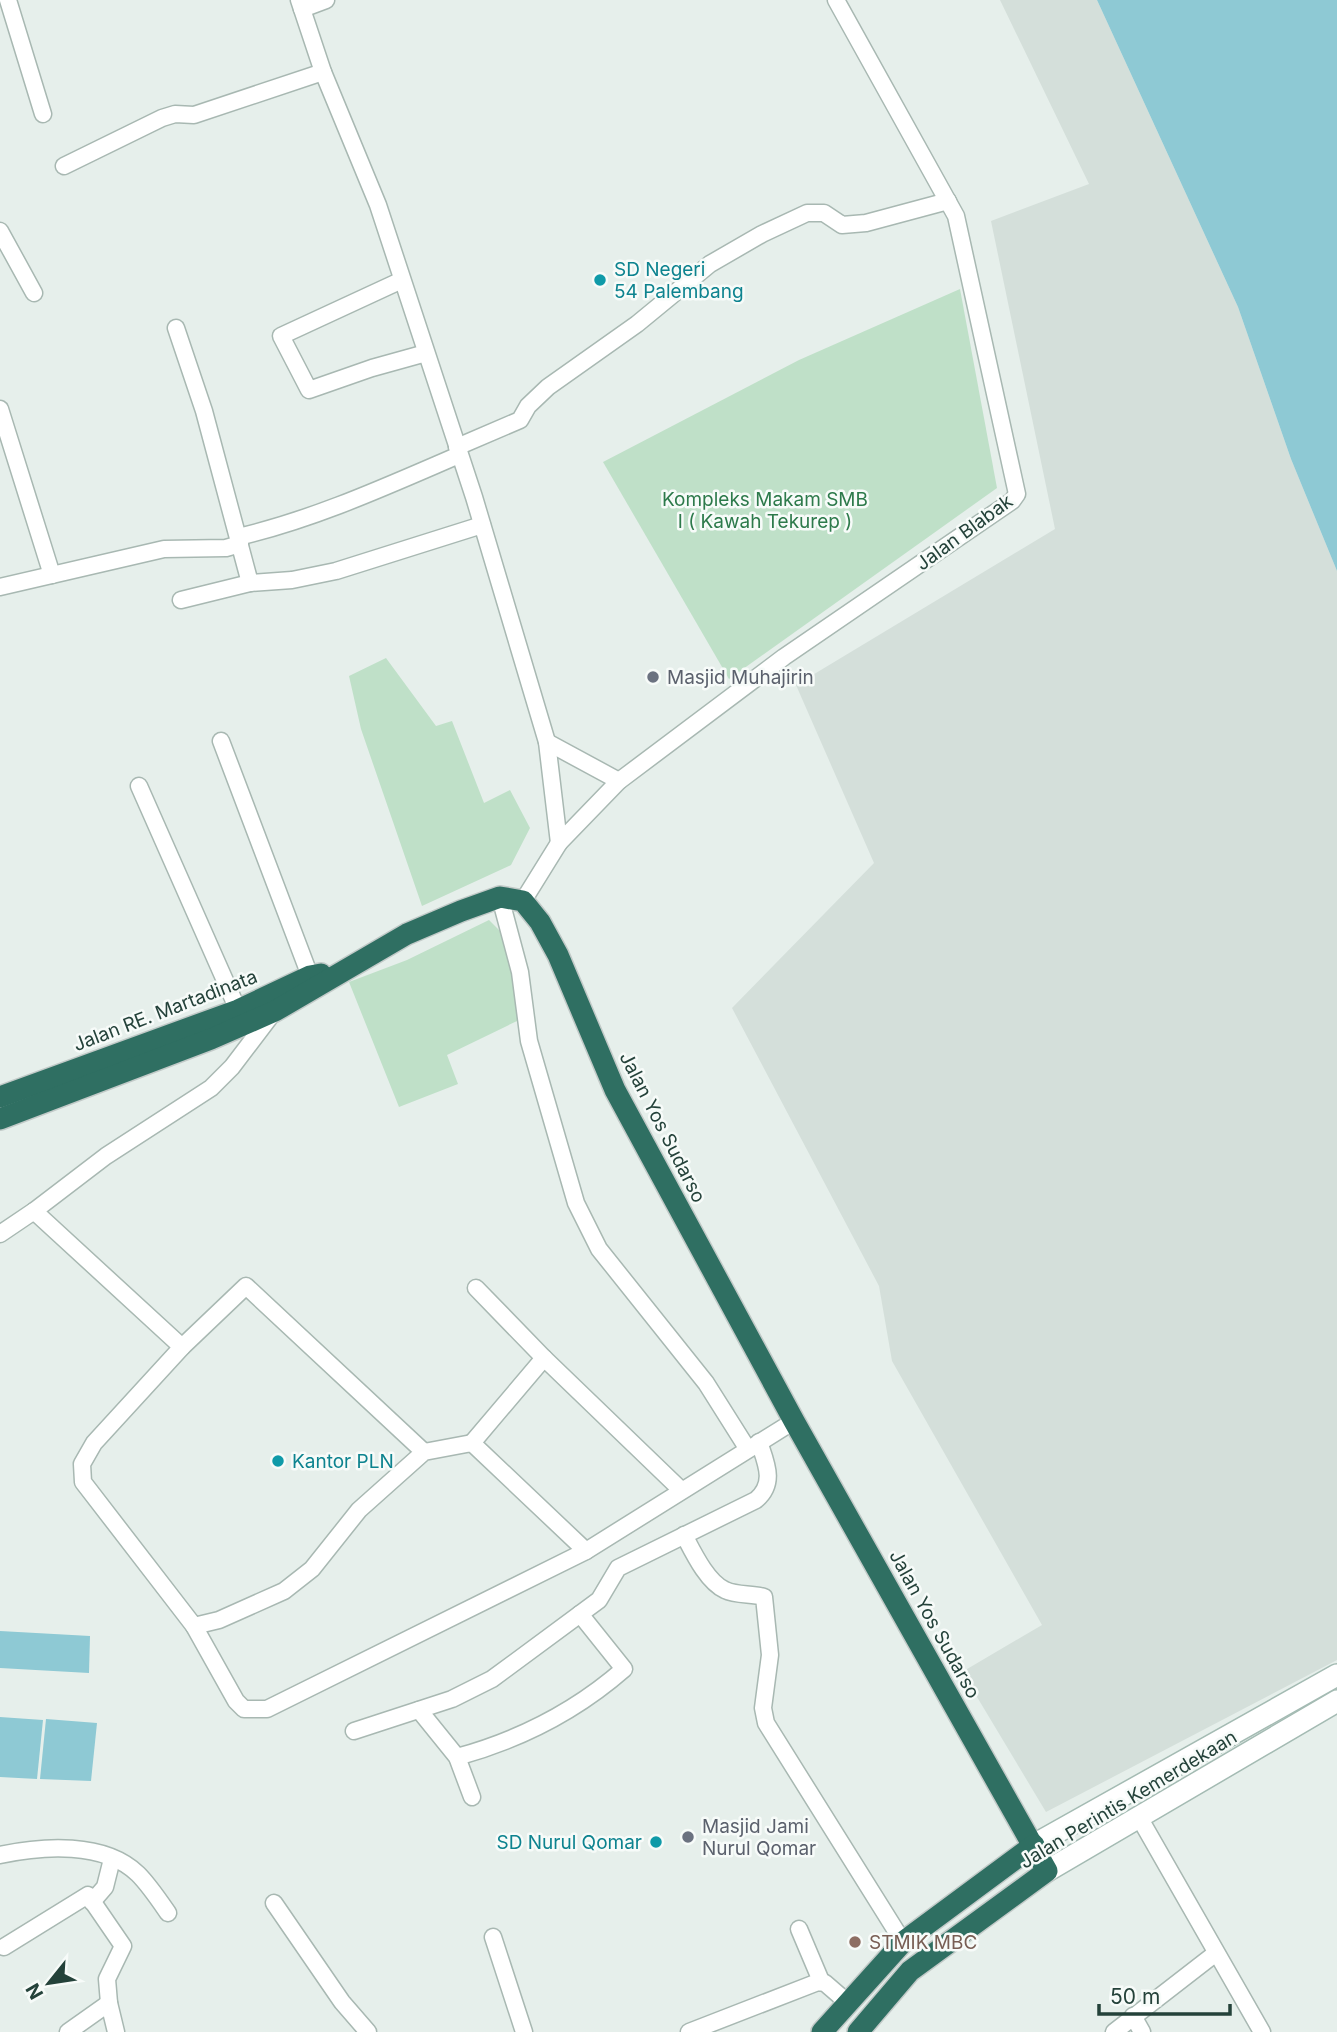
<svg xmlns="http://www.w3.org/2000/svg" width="1337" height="2032" font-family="Inter,sans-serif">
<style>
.built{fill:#d4dfda}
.green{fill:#bfe0c8}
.water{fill:#8ec9d4}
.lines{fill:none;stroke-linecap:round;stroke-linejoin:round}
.street-casing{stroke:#a8b8b2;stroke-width:19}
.secondary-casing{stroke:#a4bbb3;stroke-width:24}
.highway-casing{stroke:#c2cac8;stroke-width:24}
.street{stroke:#fff;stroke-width:16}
.secondary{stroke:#fff;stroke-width:21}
.highway{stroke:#2f6f62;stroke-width:21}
.culture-dot{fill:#0f9aa8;stroke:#f7fbf9;stroke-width:2.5}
.worship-dot{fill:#6b7280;stroke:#f7fbf9;stroke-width:2.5}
.education-dot{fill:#8d6e63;stroke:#f7fbf9;stroke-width:2.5}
.labels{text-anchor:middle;stroke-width:5;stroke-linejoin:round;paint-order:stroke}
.culture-label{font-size:19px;fill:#0d838f;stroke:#f7fbf9;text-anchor:start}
.park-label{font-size:19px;fill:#2d7a4b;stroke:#f7fbf9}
.street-label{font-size:19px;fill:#24423a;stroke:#f7fbf9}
.worship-label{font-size:19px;fill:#5b616d;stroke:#f7fbf9;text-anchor:start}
.education-label{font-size:19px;fill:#785e54;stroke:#f7fbf9;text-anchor:start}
</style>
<rect width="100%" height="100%" fill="#e6efeb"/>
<polygon class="built" points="1000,0 1097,0 1238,307 1291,459 1337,571 1337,1660 1046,1812 962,1672 1042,1625 892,1361 879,1286 732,1008 874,863 796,685 1055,529 991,221 1089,184"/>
<g class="green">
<polygon points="960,289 997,488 729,679 603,462 799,360"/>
<polygon points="386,658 436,726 452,721 484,803 510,790 530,828 511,865 422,906 361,729 349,676"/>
<polygon points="489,920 506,937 518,987 517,1021 447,1055 458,1084 399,1107 349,982 407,960"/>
</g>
<g class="water">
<polygon points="1097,0 1337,0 1337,571 1291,459 1238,307"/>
<polygon points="0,1631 90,1636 89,1673 0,1668"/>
<polygon points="0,1717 43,1720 37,1779 0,1777"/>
<polygon points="46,1719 97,1723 91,1781 40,1779"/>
</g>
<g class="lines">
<defs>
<g id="street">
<polyline points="8,0 43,114"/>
<polyline points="299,0 323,72 378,205 474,497 547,742 559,843"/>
<polyline points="302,9 326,0"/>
<polyline points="64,166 162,118 175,114 194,115 323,72"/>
<polyline points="0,231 34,293"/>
<polyline points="402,280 281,336 309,390 372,368 426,353"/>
<polyline points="176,328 204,411 250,583"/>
<polyline points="0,409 52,575"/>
<polyline points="457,447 520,420 528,406 548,387 637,324 710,264 762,234 807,213 824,213 842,225 866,223 948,201"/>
<path d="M 238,537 C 315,519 387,486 459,455"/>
<polyline points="0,587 164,549 226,548 240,544"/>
<polyline points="181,600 250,583 292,580 336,571 482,525"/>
<polyline points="221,741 310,976"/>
<polyline points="547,742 619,781"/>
<polyline points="139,786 238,1010"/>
<polyline points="500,897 520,972 529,1041 576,1203 599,1249 706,1383 747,1448"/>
<polyline points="523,901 559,843 619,781 784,657 1012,501 1017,494 956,216 836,0"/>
<polyline points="34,1211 106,1156 211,1088 232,1067 273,1013"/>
<polyline points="0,1234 34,1211 182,1347"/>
<polyline points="476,1288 544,1358"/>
<polyline points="472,1443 544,1358 680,1489"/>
<polyline points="424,1452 359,1510 312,1569 284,1591 219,1620 194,1626 83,1482 82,1464 94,1443 182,1347 246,1286 424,1452 472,1443 586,1551 794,1421"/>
<path d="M 684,1535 C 693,1552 707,1582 725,1590 C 737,1596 752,1593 764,1597 L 770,1655 L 763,1708 L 766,1723 L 903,1942"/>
<polyline points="194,1626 236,1701 244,1709 267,1709 586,1551"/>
<polyline points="419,1710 457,1757 472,1797"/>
<path d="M 354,1731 L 452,1699 L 492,1679 L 599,1600 L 618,1568 L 756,1500 C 776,1483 766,1463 759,1442"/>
<path d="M 457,1757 C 519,1740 576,1711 624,1669 L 580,1614"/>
<polyline points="1139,1817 1262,2032"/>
<path d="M 0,1855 C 42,1846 104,1841 138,1874 C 149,1885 159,1900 168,1913"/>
<polyline points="92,1902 105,1887 112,1859"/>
<polyline points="274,1903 342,2002 368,2032"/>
<polyline points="799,1929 821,1981"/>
<polyline points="493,1937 524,2032"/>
<polyline points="4,1947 88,1895 123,1946 107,1979 109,2003"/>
<polyline points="1133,2016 1142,2032"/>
<polyline points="68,2032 109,2003 116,2032"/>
<polyline points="689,2032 818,1982 825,1983 847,2002"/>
<polyline points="1114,2032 1216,1953"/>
</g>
<g id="secondary">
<polyline points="1034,1845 1337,1675"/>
<polyline points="1047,1871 1337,1701"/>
</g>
<g id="highway">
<polyline points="0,1097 238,1010 310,976 321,974"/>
<polyline points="0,1119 211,1039 275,1011 407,934 461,911 500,897 523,901 540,922 558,955 615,1090 794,1421 1047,1871 910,1971 858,2032"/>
<polyline points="822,2032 903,1942 1034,1845"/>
</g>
</defs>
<use href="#street" class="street-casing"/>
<use href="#secondary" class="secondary-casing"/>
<use href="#highway" class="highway-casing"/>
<use href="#street" class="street"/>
<use href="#secondary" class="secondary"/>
<use href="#highway" class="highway"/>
</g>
<g class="culture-dot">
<circle cx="600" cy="280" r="7"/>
<circle cx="278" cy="1461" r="7"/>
<circle cx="656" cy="1842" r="7"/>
</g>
<g class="worship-dot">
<circle cx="653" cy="677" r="7"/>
<circle cx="688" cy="1837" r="7"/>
</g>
<circle class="education-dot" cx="855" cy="1942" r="7"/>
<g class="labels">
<g class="culture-label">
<text x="614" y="276">SD Negeri<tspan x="614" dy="22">54 Palembang</tspan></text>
<text x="292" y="1468">Kantor PLN</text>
<text x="642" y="1849" text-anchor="end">SD Nurul Qomar</text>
</g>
<g class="park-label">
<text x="765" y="506">Kompleks Makam SMB<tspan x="765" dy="22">I ( Kawah Tekurep )</tspan></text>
</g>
<g class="street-label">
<text transform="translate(964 532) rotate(-36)" y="7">Jalan Blabak</text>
<text transform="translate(165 1010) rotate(-21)" y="7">Jalan RE. Martadinata</text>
<text transform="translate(663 1127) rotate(63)" y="7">Jalan Yos Sudarso</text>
<text transform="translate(935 1624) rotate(61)" y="7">Jalan Yos Sudarso</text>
<text transform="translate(1128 1799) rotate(-31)" y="7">Jalan Perintis Kemerdekaan</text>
</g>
<g class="worship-label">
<text x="667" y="684">Masjid Muhajirin</text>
<text x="702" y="1833">Masjid Jami<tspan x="702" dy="22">Nurul Qomar</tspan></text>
</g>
<g class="education-label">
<text x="869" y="1949">STMIK MBC</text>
</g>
</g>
<g transform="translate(49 1983) rotate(240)" stroke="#f7fbf9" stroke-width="5" paint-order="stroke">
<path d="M0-5L12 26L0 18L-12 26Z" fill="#24423a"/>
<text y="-10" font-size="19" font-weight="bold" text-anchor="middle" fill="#24423a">N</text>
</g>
<path d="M1099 2004v10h131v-10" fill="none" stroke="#24423a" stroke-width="3.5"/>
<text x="1110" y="2004" font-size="21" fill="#24423a" stroke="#f7fbf9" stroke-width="5" paint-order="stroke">50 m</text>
</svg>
